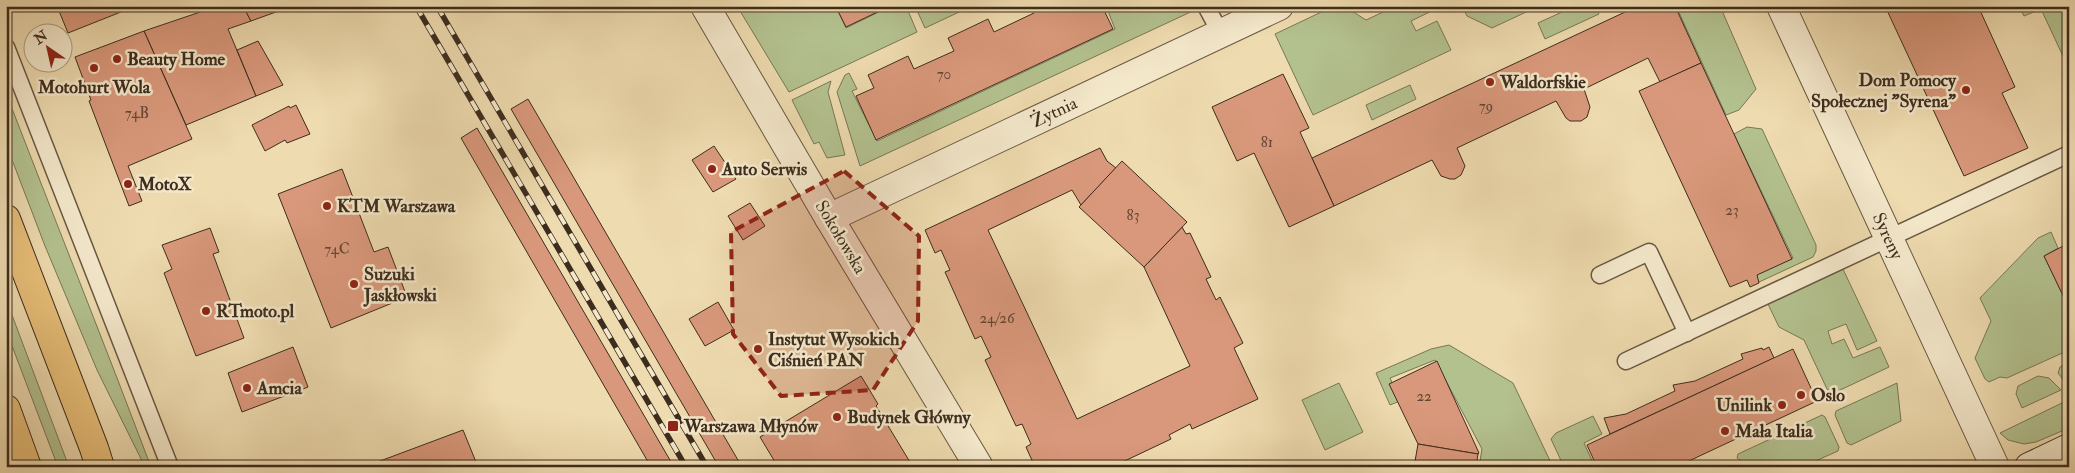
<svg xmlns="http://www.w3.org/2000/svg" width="2075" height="473" font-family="'IM FELL Double Pica',serif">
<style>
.green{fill:#b3c18f;stroke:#787756}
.building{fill:#d9987b;stroke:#3d2d1e}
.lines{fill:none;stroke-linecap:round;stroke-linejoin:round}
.service-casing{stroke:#695842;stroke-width:19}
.minor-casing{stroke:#695842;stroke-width:30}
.secondary-casing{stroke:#3d2d1e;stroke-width:30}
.primary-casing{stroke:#3d2d1e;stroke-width:30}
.service{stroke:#f4e8cb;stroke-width:16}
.minor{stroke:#f4e8cb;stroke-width:28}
.secondary{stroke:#f4e8cb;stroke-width:28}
.primary{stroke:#e7be78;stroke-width:28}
.rail-casing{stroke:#3d2d1e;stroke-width:5.5}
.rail{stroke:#f4e8cb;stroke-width:4;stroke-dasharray:11;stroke-linecap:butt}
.marked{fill:#8f2418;fill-opacity:0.2;stroke:#8f2418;stroke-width:4;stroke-dasharray:10 6;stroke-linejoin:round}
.poi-dot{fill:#8f2418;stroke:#f4e8cb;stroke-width:2}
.labels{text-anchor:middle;stroke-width:5;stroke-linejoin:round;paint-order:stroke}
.number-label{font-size:15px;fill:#644835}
.poi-label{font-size:18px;font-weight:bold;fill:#3d2d1e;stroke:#f4e8cb;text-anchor:start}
.street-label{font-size:18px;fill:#3d2d1e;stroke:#f4e8cb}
</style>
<rect width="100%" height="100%" fill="#eedbaf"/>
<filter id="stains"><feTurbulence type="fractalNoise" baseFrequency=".004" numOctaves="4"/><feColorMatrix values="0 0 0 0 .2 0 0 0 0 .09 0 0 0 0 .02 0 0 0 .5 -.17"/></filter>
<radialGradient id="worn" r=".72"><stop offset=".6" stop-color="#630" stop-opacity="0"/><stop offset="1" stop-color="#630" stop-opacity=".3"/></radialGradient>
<g class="green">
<polygon points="737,6 830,6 832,11 837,9 846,28 891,6 906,6 917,32 789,92"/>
<polygon points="915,6 972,6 925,28"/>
<polygon points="1106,6 1195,6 1197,9 860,166 837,92 845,75 849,73 857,89 852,91 877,141 1115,29"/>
<polygon points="1334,6 1344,6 1366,20 1396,6 1442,6 1411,21 1416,31 1437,21 1451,50 1313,115 1275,34"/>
<polygon points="1462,6 1539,6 1492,28 1467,16"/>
<polygon points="1575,6 1595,6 1599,14 1545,39 1538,23"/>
<polygon points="1676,6 1720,6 1756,89 1739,110 1726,115"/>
<polygon points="2019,6 2069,6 2069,69 2041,9 2024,16"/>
<polygon points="831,81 828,92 845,155 827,158 819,142 814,144 792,100"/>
<polygon points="1410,85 1416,99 1372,120 1366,105"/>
<path d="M 6,93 C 54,218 104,342 151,467 L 145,467 L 97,370 L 79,327 L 45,246 L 6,144 Z"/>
<polygon points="1747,127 1762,129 1816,245 1816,251 1813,257 1757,283 1754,276 1793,258 1734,134"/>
<polygon points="2051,232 2058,248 2044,256 2069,308 2069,350 2007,378 2000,377 1989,382 1985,379 1975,358 1991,321 1980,298 2038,238"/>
<polygon points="1842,267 1877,341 1857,350 1846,324 1828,331 1832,344 1844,339 1853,358 1880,347 1889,367 1836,392 1831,392 1827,389 1804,340 1779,327 1767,302"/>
<polygon points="6,299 69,467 58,467 6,330"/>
<polygon points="1449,345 1513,383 1553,467 1479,467 1482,449 1435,360 1390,378 1400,401 1390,405 1376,373 1431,349"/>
<polygon points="2069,362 2069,385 2068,386 2058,373 2060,367"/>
<polygon points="2038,376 2049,378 2061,390 2022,408 2016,394 2018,386"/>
<polygon points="1339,383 1363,432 1325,450 1302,400"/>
<polygon points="1897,383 1901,421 1851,445 1847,443 1835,415 1836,411"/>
<polygon points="2066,401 2069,407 2069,428 2036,442 2024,444 2008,440 2000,433"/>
<polygon points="1822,415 1825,417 1839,447 1838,451 1802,467 1749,467 1737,458 1738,454"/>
<polygon points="1593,416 1602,434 1584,443 1595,467 1564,467 1551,439 1556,433"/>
</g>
<g class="building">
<polygon points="57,6 136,6 68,33"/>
<polygon points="218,6 243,6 251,21 228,29 256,96 186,125 144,31"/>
<polygon points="243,6 287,6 287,8 251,21"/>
<polygon points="830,6 890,6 846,27 837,9 832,11"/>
<polygon points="1031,6 1102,6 1113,29 876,140 856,96 874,88 868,75 908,56 914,69 954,51 948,38 988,19 994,32 1034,13"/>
<polygon points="1638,6 1675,6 1701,63 1660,82 1648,58 1584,89 1590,107 1587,117 1581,121 1570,121 1566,118 1556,101 1457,148 1465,166 1461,175 1455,179 1450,179 1441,176 1432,160 1334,206 1312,158"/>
<polygon points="1885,6 1978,6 2015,87 2002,93 2028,148 1964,176"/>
<polygon points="144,31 192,139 128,166 142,201 129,206 89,101 91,100 75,57"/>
<polygon points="258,41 283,85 256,96 237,50"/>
<polygon points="1701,63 1792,259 1757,275 1759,283 1750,287 1747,280 1730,287 1639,91"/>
<polygon points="1283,74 1309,128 1300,132 1334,206 1289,227 1254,153 1237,161 1212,107"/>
<polygon points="528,99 742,467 719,467 511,109"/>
<polygon points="296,105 310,134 287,143 285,140 265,151 252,125 289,106 290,108"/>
<polygon points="477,128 674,467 651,467 461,138"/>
<polygon points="714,146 736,179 713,192 692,160"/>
<polygon points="1100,148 1107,161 1116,168 1081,205 1072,190 988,230 1077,419 1190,366 1144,267 1182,227 1186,234 1190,233 1211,277 1206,279 1216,300 1220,297 1243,343 1234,348 1258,399 1192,429 1190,424 1169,435 1171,439 1112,467 1104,467 1103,465 1099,467 1035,467 1026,447 1031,444 1022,424 1016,426 985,360 991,357 981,336 975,339 945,272 950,270 941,250 935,253 925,230"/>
<polygon points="1122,161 1187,222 1144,267 1079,207"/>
<polygon points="342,169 374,252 388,247 407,297 331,328 278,194"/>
<polygon points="750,203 765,226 743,240 728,216"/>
<polygon points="210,228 219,252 213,254 244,338 196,356 164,273 172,269 162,245"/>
<polygon points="2069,243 2069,308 2044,256"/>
<polygon points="718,302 734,330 705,346 689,319"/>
<polygon points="293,347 308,387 242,412 228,373"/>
<polygon points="1769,347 1774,358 1610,434 1604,418 1626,414 1675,391 1673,385 1695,381 1743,359 1741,354 1762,348 1763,350"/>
<polygon points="1793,349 1817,401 1676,467 1597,467 1587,445"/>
<polygon points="1437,361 1479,453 1478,454 1418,444 1389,384"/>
<polygon points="861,376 878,404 876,406 913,467 778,467 760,437"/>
<polygon points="463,430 478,467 364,467"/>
<polygon points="1418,444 1478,454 1476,467 1414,467"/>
</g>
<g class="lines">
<defs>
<g id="service">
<polyline points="1206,6 1221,34"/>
<polyline points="6,47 170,467"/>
<polyline points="1600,275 1649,252 1687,333"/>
<polyline points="1626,361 2069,154"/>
</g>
<g id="minor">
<polyline points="705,6 829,218 979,467"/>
<polyline points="1781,6 1995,467"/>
<polyline points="829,218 1279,6"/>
</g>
<polyline id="secondary" points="2029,467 2069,448"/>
<g id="primary">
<polyline points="6,219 94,448 100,467"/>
<polyline points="6,409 27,467"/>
</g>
</defs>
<use href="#service" class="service-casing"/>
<use href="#minor" class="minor-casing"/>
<use href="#secondary" class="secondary-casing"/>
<use href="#primary" class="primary-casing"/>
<use href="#service" class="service"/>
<use href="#minor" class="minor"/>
<use href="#secondary" class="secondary"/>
<use href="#primary" class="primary"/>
<defs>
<g id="rail">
<polyline points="416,6 686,467"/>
<polyline points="437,6 707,467"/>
</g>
</defs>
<use href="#rail" class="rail-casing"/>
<use href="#rail" class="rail"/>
</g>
<path class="marked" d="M 844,171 L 919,236 L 918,321 L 873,390 L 781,396 L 733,334 L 731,232 Z"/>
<g class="poi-dot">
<circle cx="117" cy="59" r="5"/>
<circle cx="94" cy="68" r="5"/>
<circle cx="1490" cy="82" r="5"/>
<circle cx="1966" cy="90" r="5"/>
<circle cx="712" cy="169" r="5"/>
<circle cx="128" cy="184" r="5"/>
<circle cx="327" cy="206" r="5"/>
<circle cx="354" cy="284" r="5"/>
<circle cx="206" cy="311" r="5"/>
<circle cx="758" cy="349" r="5"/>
<circle cx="247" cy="388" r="5"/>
<circle cx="1801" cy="395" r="5"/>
<circle cx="1782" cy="405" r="5"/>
<circle cx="837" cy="417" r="5"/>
<rect x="667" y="420" width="12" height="12" rx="2.5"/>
<circle cx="1725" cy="431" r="5"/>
</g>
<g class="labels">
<g class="number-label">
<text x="944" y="79">70</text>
<text x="1486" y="111">79</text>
<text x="137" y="118">74B</text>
<text x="1267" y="147">81</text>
<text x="1732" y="215">23</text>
<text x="1133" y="220">83</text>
<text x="337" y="254">74C</text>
<text x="997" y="323">24/26</text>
<text x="1424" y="401">22</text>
</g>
<g class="poi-label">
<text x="127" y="65">Beauty Home</text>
<text x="1956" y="86" text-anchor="end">Dom Pomocy<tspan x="1956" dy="21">Społecznej "Syrena"</tspan></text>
<text x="1500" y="88">Waldorfskie</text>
<text x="94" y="93" text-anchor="middle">Motohurt Wola</text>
<text x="722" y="175">Auto Serwis</text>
<text x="138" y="190">MotoX</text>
<text x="337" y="212">KTM Warszawa</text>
<text x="364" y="280">Suzuki<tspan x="364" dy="21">Jaskłowski</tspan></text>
<text x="216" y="317">RTmoto.pl</text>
<text x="768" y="345">Instytut Wysokich<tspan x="768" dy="21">Ciśnień PAN</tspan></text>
<text x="257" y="394">Amcia</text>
<text x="1811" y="401">Oslo</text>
<text x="1772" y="411" text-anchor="end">Unilink</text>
<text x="847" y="423">Budynek Główny</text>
<text x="684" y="432">Warszawa Młynów</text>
<text x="1735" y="437">Mała Italia</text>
</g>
<g class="street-label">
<text transform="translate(1054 112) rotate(-25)" y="6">Żytnia</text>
<text transform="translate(1888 236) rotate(65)" y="6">Syreny</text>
<text transform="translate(841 237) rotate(59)" y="6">Sokołowska</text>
</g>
</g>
<rect width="2075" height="473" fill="none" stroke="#eedbaf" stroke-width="25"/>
<rect x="8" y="8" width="2060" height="458" fill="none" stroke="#3d2d1e" stroke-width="2.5"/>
<rect x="12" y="12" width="2050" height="448" fill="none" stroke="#3d2d1e"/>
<g transform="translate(48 48) rotate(326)"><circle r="24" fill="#f4e8cb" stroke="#ab9d86"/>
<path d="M0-4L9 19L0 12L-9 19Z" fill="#8f2418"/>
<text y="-8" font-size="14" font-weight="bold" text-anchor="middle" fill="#3d2d1e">N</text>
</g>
<rect width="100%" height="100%" filter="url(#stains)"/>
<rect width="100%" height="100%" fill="url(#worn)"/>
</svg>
